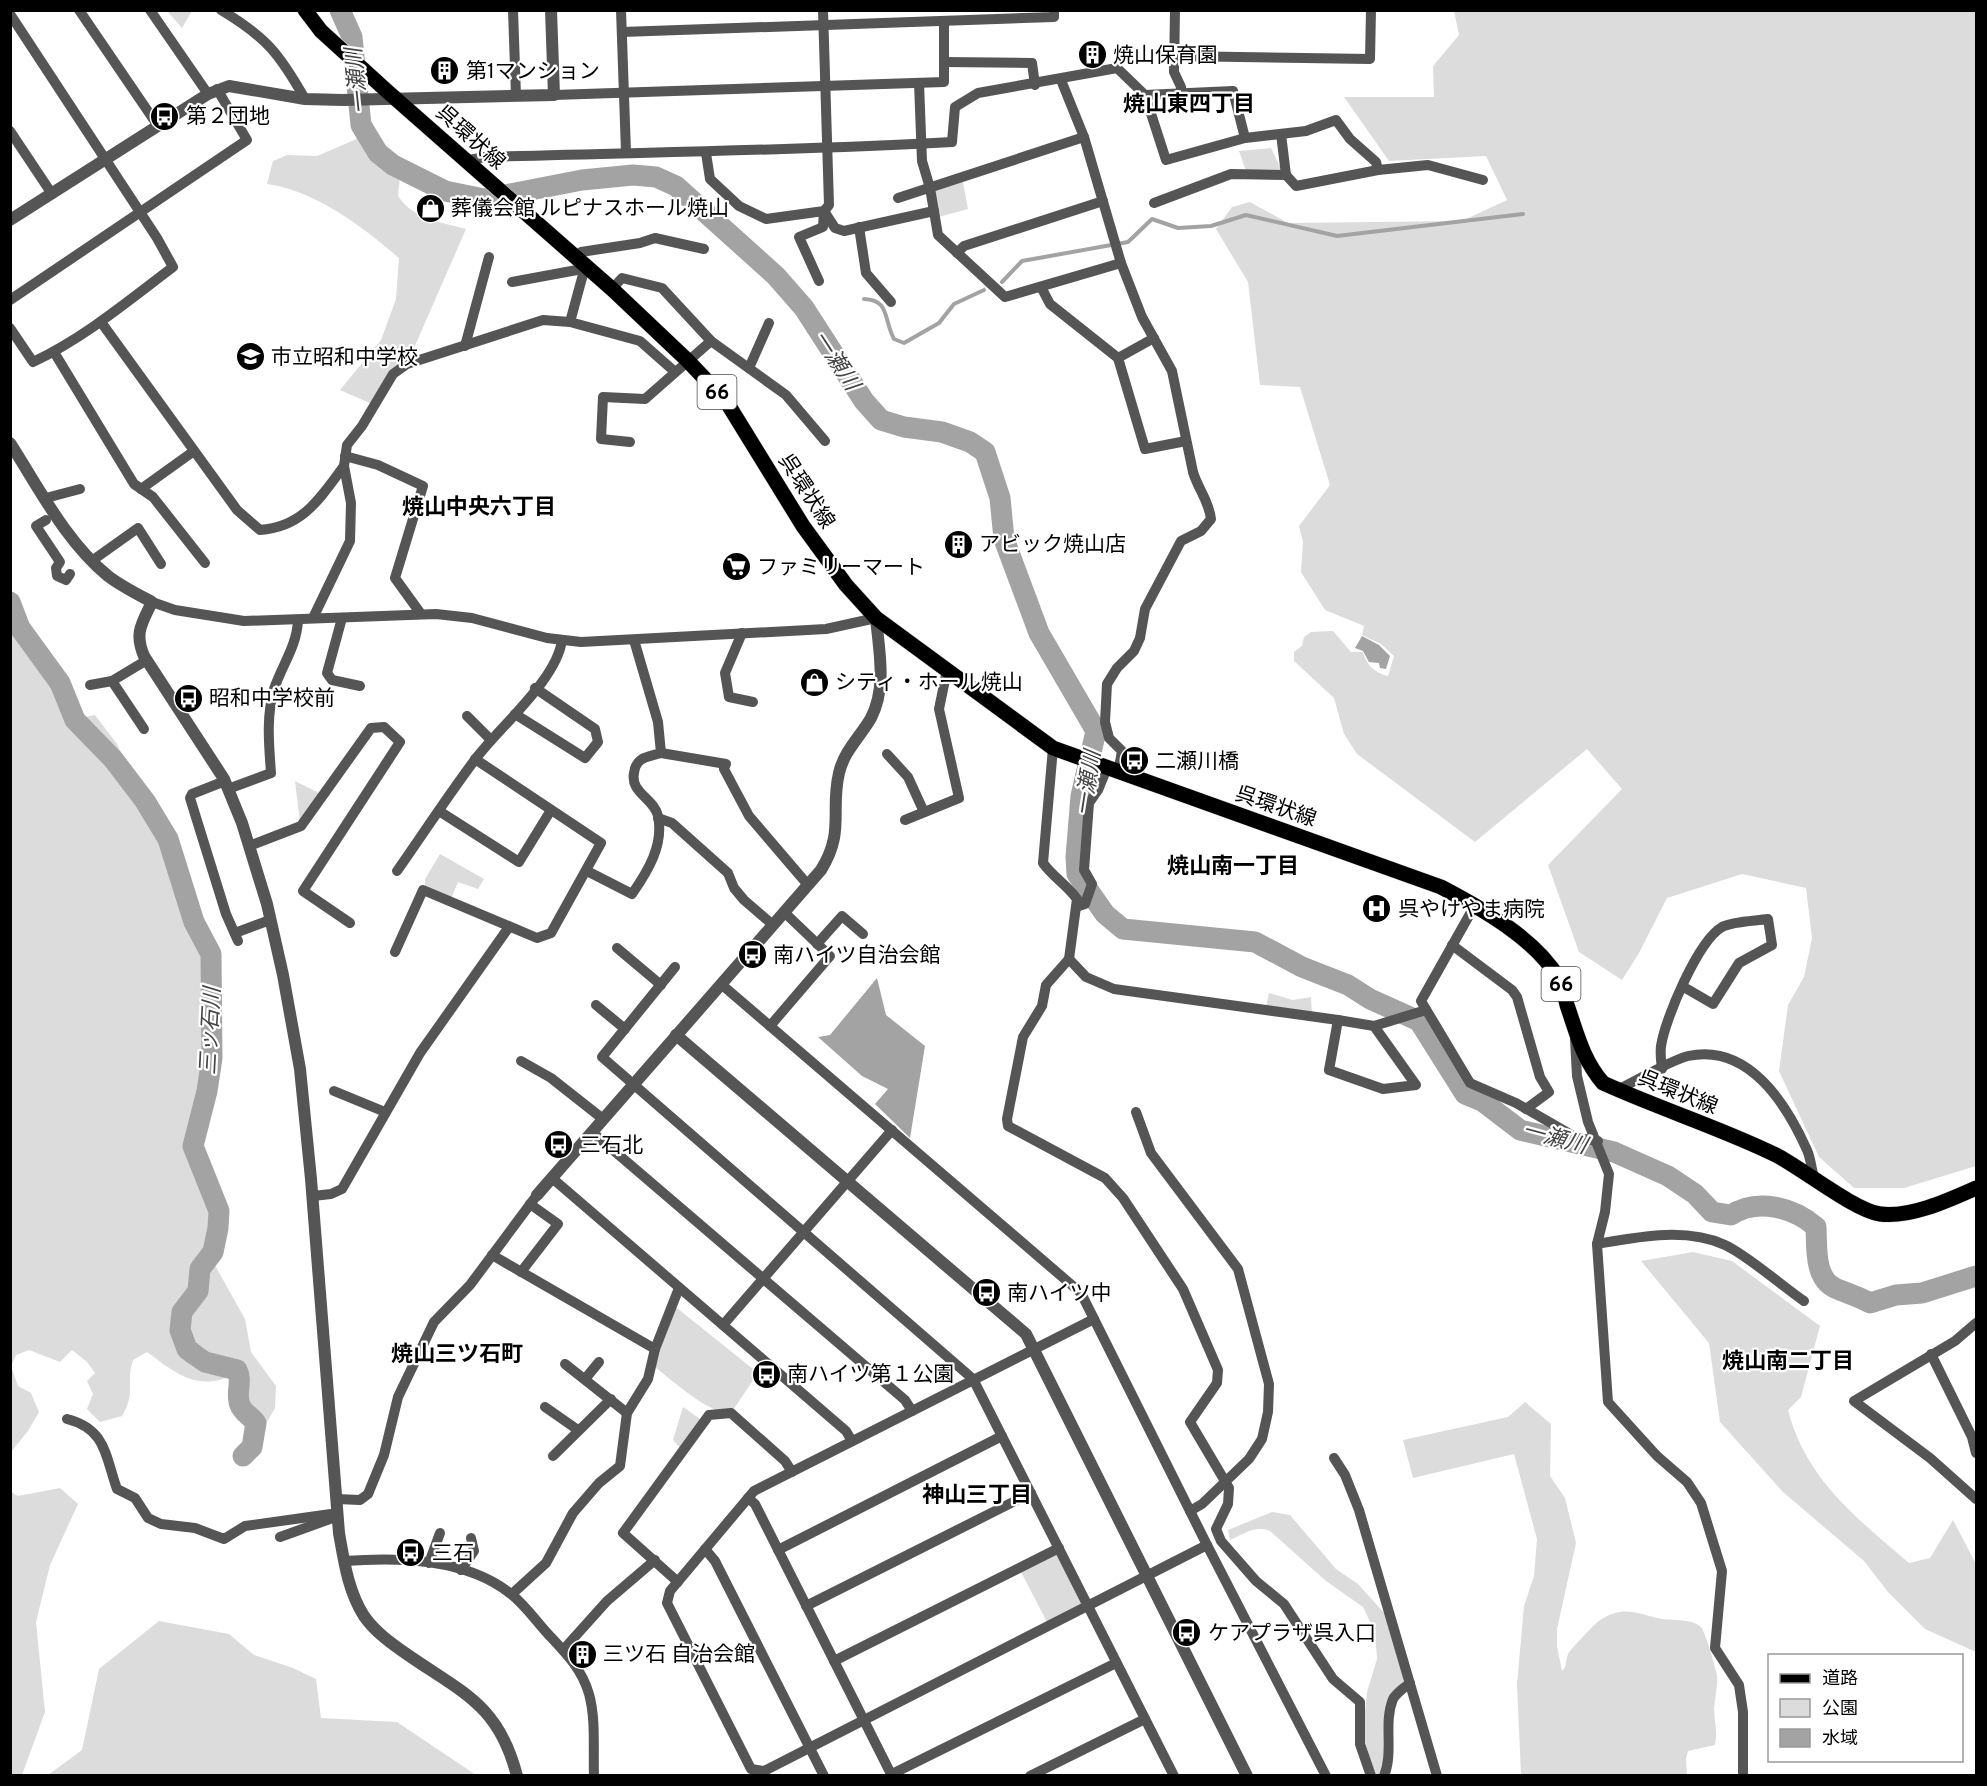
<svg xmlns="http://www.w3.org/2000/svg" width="1987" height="1786" font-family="Overpass,'Noto Sans JP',sans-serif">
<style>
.green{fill:#dcdcdc}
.water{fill:#a3a3a3}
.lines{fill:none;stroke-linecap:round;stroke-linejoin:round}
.stream{stroke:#a3a3a3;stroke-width:4}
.river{stroke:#a3a3a3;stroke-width:21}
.primary-casing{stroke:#dbdbdb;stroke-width:16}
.minor{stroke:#555;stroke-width:10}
.tertiary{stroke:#555;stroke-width:12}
.primary{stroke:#000;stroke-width:15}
.labels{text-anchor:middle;stroke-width:4.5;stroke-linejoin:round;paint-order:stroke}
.shield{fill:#fff;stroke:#4c4c4c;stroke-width:1.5}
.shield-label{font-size:20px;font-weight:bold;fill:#000}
.poi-label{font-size:21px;fill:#000;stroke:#fff;text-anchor:start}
.street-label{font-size:21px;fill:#000;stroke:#fff}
.water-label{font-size:22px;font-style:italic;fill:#444;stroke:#fff}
.neighbourhood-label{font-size:22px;font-weight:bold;fill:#000;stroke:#fff}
</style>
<rect width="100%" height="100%" fill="#fff"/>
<g class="green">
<polygon points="167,11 192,11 182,28"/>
<path d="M 1454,11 L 1976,11 L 1976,1166 L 1904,1188 L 1854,1188 L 1819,1157 L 1779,1071 L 1788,1005 L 1804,977 L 1812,938 L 1806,888 L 1742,874 L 1667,898 L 1639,953 L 1622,980 L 1579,952 L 1548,865 L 1622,789 L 1587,749 L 1475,842 L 1357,754 L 1344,734 L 1334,698 L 1294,661 L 1294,652 L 1302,646 L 1304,637 L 1311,632 L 1333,631 L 1351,652 L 1363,652 C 1366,665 1375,673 1388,676 L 1394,656 L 1381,644 L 1362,635 L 1364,626 L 1325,610 L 1301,572 L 1303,542 L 1299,526 L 1330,485 L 1300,387 L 1260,385 L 1248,282 L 1216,229 L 1232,207 L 1250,202 L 1288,223 L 1462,221 L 1507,200 L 1486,156 L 1389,161 L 1344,97 L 1434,97 L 1433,66 L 1459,35 Z"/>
<path d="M 359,138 L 373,158 L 400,176 L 398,196 C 413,219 441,222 466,229 L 407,364 L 374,405 L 340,390 L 381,340 L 396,299 L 399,258 C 363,227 316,191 267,184 L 273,161 L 287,155 L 317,156 Z"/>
<polygon points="1271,148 1282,171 1246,171 1239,151"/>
<polygon points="962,177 968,209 935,218 930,188"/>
<path d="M 11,621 L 47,672 L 86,717 L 95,715 L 117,744 L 173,863 L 209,962 L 209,1056 L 198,1106 L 187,1133 L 190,1148 L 201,1171 L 212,1208 L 207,1251 L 245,1319 L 251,1352 L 276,1386 L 275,1408 L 260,1434 L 254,1415 L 243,1402 L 241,1375 C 231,1374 228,1378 219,1380 C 190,1387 169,1368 147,1352 L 133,1360 C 125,1384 137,1390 122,1416 L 100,1422 L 87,1409 L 93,1394 L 87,1381 L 95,1373 L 87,1362 L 72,1350 L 60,1362 L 29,1350 L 16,1355 L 11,1366 L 18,1386 L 31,1393 L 39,1412 L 28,1431 L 11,1452 Z"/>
<polygon points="295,781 319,793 300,823"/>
<polygon points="440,854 484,879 478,889 458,882 451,899 425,887 425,879"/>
<polygon points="1269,993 1293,1000 1311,997 1312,1014 1266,1007"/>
<path d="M 1693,1252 L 1732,1261 L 1820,1326 L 1801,1397 L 1788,1410 C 1806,1480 1857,1518 1909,1563 L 1930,1558 L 1953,1520 L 1976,1564 L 1976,1652 L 1925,1629 L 1888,1592 L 1864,1561 L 1783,1492 L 1720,1422 L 1709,1343 L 1641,1261 Z"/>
<path d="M 672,1304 L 758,1373 L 731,1413 C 709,1415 670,1378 651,1364 Z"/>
<path d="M 1525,1402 L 1551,1424 L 1550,1476 L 1565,1498 L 1576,1543 L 1557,1629 L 1557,1646 L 1562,1671 C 1568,1665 1565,1661 1568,1654 C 1571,1649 1594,1624 1600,1620 C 1622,1606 1634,1612 1657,1618 C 1669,1621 1692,1618 1701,1627 C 1705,1631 1716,1669 1717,1675 C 1718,1686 1715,1697 1714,1708 C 1714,1720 1718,1732 1715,1745 L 1688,1751 L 1686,1759 L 1687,1775 L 1521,1775 L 1517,1684 L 1524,1606 L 1534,1576 L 1537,1539 L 1514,1454 L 1413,1478 L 1403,1440 L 1508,1417 Z"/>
<polygon points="683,1407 703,1421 683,1451 673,1440"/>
<polygon points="60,1488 78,1504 50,1565 36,1622 45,1712 22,1775 11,1775 11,1492 18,1496"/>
<path d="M 1272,1512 L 1290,1515 L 1336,1569 L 1358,1584 L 1387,1616 L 1405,1679 C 1377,1713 1382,1735 1386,1775 L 1375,1775 L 1363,1735 L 1367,1692 L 1377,1659 L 1375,1632 L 1363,1607 L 1326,1581 L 1270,1531 C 1255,1525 1244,1534 1230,1540 L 1228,1530 Z"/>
<polygon points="1059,1548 1088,1606 1048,1624 1019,1568"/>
<polygon points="159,1621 229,1634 254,1655 293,1668 316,1679 321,1718 397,1722 476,1775 48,1775 82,1750 99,1669"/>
</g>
<g class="water">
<polygon points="1362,636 1379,645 1390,656 1386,669 1380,668 1379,663 1369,662 1363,651 1355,648"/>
<polygon points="877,978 886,1015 925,1046 910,1138 875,1104 888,1089 862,1076 818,1037 830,1035"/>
</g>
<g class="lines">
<g class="stream">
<polyline points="1002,282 1022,261 1128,242 1152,219 1178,228 1211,226 1246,215 1337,236 1523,214"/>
<path d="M 864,299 C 890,300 883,318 894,339 L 904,343 L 939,323 L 954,304 L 984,290"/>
</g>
<g class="river">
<path d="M 340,10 L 352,37 L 361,125 L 378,153 L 393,165 L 445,191 L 484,199 L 582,180 L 633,175 L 656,177 L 676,186 L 776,276 L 804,308 L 864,401 L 881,420 L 904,427 L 942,432 L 970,442 L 985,452 L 1000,498 L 1004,539 L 1039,633 L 1096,731 L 1081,796 L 1076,857 L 1077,874 L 1105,914 L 1123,929 L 1255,942 L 1302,967 L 1348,985 L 1370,999 L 1419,1021 L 1465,1094 L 1482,1101 L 1520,1130 L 1614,1152 L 1668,1176 L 1695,1194 L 1712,1212 L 1731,1215 C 1757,1198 1793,1207 1816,1227 C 1817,1247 1814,1278 1835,1288 C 1846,1293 1858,1296 1870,1303 L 1896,1295 L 1922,1293 L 1976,1276"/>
<path d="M 10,602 L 20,628 L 60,683 L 75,720 L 113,759 L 145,801 L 168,839 L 194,922 L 211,954 L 212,1058 L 207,1091 L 193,1146 L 219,1211 L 218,1228 L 213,1252 L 200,1269 L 198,1291 L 182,1312 L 180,1330 L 187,1349 L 195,1355 L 205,1362 L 237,1370 C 243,1381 235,1393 240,1405 C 243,1413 251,1416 256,1423 L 252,1447 L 243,1456"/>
</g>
<defs>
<path id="primary" d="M 305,10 L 321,31 L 388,92 L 612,289 L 687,360 L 726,401 L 803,526 L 846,585 L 876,618 L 1053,748 L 1441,887 C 1481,908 1536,939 1559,979 C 1563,987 1565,997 1567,1005 C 1577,1034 1583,1060 1603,1083 C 1660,1109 1721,1128 1776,1155 C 1803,1169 1854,1210 1880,1214 C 1910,1218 1949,1200 1976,1188"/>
</defs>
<use href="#primary" class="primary-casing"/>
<g class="minor">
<polyline points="79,10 158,126"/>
<polyline points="150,10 208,94"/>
<path d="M 221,10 C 266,37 279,53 305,99"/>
<polyline points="513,10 516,96"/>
<polyline points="621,10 626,152"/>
<polyline points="1175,10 1174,72 1181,87 1181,93"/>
<path d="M 10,14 L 157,238 L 173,267 C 128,301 84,338 33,362 L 10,328"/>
<polyline points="622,32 1054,17 1054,10"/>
<polyline points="1174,56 1370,59 1371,10"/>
<polyline points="944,62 1032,63 1035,85"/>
<path d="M 1061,80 L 1084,137 L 1121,263 L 1142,317 L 1172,371 L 1193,472 C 1198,489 1209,501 1211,519 L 1201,531 L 1181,541 L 1145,609 L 1140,638 L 1134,651 L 1117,668 L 1107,684 L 1105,722 L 1109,738 L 1122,751 L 1118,773"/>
<polyline points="919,83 922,161 930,188 938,235 1005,297 1121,263"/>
<polyline points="554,95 944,82 944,21"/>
<polyline points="1145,95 1166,160 1245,138 1306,131 1336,120 1350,139 1376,162 1378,170"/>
<polyline points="10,131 52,194"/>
<polyline points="1281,134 1286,175 1296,186 1378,170 1428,165 1483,180"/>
<polyline points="706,153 710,179 739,206 766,219 824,211 829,205 823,10"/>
<path d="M 469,160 L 485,157 C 641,152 796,151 952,142 L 955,107 L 978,93 L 1117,68 L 1145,95 L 1233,91 L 1245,138"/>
<polyline points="898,198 1084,137"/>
<polyline points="1154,203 1231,174 1286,175"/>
<polyline points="824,211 835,228 844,231 934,211"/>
<polyline points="859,227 866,273 891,302"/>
<polyline points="581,252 640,243 655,238 704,249"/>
<polyline points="957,253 964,246 1103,201"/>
<polyline points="819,281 799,237 823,227 824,211"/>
<polyline points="512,282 577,270"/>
<polyline points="1041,287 1050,304 1118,358 1145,449 1186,441"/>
<polyline points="612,289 622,278 662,288 711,341 786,395 825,441"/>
<polyline points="10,300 247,140 217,89"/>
<path d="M 101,322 L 237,510 L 260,530 C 303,527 320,498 344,466"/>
<polyline points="570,322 585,267"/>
<polyline points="465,346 489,257"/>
<polyline points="54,352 134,484 153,497 205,563"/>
<polyline points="1118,358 1154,338"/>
<polyline points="749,368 769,323"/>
<polyline points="630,442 601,439 603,397 645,399 711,341"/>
<polyline points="345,456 378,465 423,486 395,578 421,614"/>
<polyline points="141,489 194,451"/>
<polyline points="46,498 80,489"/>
<polyline points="46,520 36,526 60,562 56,568 57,576 66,580 70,574"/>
<polyline points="93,560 138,528 161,564"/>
<polyline points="152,602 175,610 244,621 436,614 472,618 547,638 581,642 826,629 876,618"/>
<polyline points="313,618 350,541 351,503 344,466 347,445 362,426 393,374 407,364 543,320 570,322 640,341 674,371"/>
<polyline points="342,618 327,673 332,680 360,686"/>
<polyline points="742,633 725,673 729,697 753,702"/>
<polyline points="112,681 144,729"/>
<polyline points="90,685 112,681 147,660"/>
<polyline points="515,714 585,758 598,742 595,729 535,688"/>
<polyline points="467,716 491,740"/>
<path d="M 1053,748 L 1043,863 C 1053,877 1067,885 1077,899 L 1069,959 L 1046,985 L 1042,1006 L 1023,1037 L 1007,1119 L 1008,1126 L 1105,1178 L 1123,1198 L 1183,1289 L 1218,1370 L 1217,1383 L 1190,1422 L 1229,1488 L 1228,1504 L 1216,1529 L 1221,1541 L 1256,1581 L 1284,1604 L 1333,1679 L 1360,1702 L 1360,1744 L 1371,1776"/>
<polyline points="661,753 726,764 724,769 749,816 808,885"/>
<polyline points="887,754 908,777 924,812"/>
<polyline points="225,781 192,794 190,798 226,914 238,941"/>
<path d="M 228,789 L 271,773 C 269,745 266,717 274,689 C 282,665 297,646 298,620"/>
<polyline points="439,811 519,862 551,810"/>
<polyline points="658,818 672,823 728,873 734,888 744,900 773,925"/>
<polyline points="905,820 959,798 939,709 947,670"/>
<polyline points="249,846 301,826 371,728 384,727 400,742 303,891 350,923"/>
<path d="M 397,871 C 423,834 447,797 474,761 C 498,728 557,680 562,640"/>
<path d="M 587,871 L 632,894 C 648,871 664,845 658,816 C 654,798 630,793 634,773 C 636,757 647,757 661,753 L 658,722 L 634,640"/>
<polyline points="1475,905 1421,1001 1470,1083 1516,1103 1577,1138 1598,1141"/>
<polyline points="1076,907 1085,904 1092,884 1084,870 1089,803 1098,790 1107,768"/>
<polyline points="235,933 270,920"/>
<polyline points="817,944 842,916 863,934"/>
<polyline points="1452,945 1512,990 1517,997 1540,1077 1549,1092 1526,1109"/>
<polyline points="617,948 661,985"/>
<polyline points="395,952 423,890 537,938 551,933 601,843 475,759"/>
<polyline points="1069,959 1086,977 1114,989 1338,1020"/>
<polyline points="675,967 602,1057 973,1379 1174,1776"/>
<polyline points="721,984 1081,1293 1207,1545 1326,1776"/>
<polyline points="596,1005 625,1029"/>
<polygon points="1338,1020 1374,1026 1416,1085 1383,1089 1329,1070"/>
<polyline points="770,1026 830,956 784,912"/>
<polyline points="1374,1026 1426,1010"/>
<polyline points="1575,1039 1577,1076 1588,1122 1609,1174 1605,1212 1597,1244 1608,1402 1657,1456 1687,1482 1701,1503 1722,1571 1715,1648 1739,1685 1743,1712 1743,1776"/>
<polyline points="521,1061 551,1078 603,1119"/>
<path d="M 1662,1069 C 1661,1061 1660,1053 1661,1046 C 1665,1019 1698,941 1722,927 C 1733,921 1755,921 1768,919 L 1772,945 L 1739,963 L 1713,1004 L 1682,986"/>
<path d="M 1617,1090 C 1634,1082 1671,1060 1688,1056 C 1748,1043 1786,1103 1807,1150 C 1811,1159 1811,1168 1814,1177"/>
<polyline points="334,1091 385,1112"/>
<polyline points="1136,1112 1151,1153 1238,1269 1269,1384 1268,1412 1262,1439 1249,1459 1202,1504 1190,1511"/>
<polyline points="592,1132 905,1400 912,1411"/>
<polyline points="552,1178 846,1431 852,1441"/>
<polyline points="313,1196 331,1194 342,1189 420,1053 509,927"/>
<path d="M 1597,1244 C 1637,1237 1686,1227 1725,1245 C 1747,1255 1782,1286 1804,1301"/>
<polyline points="492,1255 655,1349"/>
<polyline points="521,1272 558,1224 530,1204"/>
<polyline points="1094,1319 754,1491 670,1591 667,1603 751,1769 764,1771 1207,1545"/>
<polyline points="1976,1323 1955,1341 1854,1401 1930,1458 1976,1499"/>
<polyline points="723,1325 892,1130"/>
<polyline points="1931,1354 1972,1437 1976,1453"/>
<polyline points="565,1364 627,1413"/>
<polyline points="585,1379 599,1362"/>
<polyline points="545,1407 578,1430"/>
<path d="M 67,1419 C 106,1429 105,1455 117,1489 L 135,1498 L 148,1518 L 161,1524 L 195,1528 L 224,1539 L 245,1526 L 338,1513"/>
<polyline points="553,1456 611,1399"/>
<polyline points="1334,1458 1345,1475 1359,1510 1437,1776"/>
<polyline points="748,1498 755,1504 892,1776"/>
<polyline points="337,1499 360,1500 368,1494 384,1455 398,1397 434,1322 470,1285 537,1195"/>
<polyline points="280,1537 330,1519"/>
<polyline points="705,1549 715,1561 824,1776"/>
<polyline points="778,1550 1002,1436"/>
<path d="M 344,1561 C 399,1557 466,1558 511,1594 C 525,1605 536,1621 548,1634 C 565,1652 582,1669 589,1694 C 596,1719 593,1749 594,1776"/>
<polyline points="429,1563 440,1533"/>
<polyline points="461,1570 474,1551 471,1538"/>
<polyline points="678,1582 623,1533 709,1415 731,1413 785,1461 792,1472"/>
<polyline points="512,1594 546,1563 573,1513 599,1483 620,1466 627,1413 648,1379 655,1349 679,1288"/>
<polyline points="806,1606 1031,1493"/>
<polyline points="563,1650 607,1601 655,1560"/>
<polyline points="834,1661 1059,1548"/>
<polyline points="892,1774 1116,1663"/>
<polyline points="1030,1776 1145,1719"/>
<path d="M 1384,1776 C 1394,1752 1383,1724 1393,1699 C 1396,1693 1405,1687 1410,1683"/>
</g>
<g class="tertiary">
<polyline points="10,220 208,94 229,86 305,99 343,100 554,95 551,10"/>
<path d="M 10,443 C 39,488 66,542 108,576 C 121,586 137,594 152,602 C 142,623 134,633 144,656 L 224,779 L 242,823 L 267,904 L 283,975 L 300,1069 L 311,1179 L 339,1533 C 344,1561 348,1591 364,1616 C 375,1632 392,1644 408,1655 C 463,1693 499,1705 517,1776"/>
<polyline points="676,1035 1026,1334 1247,1776"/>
<path d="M 537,1195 L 821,870 C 845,831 830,812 839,773 C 844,751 860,737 871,718 C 887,687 879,651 876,618"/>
</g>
<use href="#primary" class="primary"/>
</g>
<defs>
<symbol id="building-disc" viewBox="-11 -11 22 22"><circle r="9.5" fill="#000" stroke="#fff"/><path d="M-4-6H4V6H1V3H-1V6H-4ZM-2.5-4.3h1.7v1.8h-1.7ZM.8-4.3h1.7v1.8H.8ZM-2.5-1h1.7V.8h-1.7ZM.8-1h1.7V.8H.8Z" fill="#fff"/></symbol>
<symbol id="bus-disc" viewBox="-11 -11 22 22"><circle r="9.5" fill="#000" stroke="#fff"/><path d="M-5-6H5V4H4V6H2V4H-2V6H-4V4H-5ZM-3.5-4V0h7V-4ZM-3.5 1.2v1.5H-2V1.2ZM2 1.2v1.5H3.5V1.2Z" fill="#fff"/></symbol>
<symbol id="shop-disc" viewBox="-11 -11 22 22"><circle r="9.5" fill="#000" stroke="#fff"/><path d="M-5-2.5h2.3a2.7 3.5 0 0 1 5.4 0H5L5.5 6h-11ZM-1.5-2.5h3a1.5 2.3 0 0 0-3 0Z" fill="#fff"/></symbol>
<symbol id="school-disc" viewBox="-11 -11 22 22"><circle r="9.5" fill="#000" stroke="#fff"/><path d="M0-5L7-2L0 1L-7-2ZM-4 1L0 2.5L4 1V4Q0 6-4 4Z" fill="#fff"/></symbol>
<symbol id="supermarket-disc" viewBox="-11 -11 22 22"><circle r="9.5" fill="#000" stroke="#fff"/><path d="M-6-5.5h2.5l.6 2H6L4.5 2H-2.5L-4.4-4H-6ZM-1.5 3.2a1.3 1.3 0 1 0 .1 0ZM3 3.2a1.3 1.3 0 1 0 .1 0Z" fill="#fff"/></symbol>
<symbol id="hospital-disc" viewBox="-11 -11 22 22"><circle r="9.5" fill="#000" stroke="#fff"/><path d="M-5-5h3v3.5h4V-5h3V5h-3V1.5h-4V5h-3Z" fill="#fff"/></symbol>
</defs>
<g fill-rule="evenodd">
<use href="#building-disc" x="1076" y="38" width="33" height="33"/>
<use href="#building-disc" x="428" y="54" width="33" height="33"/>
<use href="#bus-disc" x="148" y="100" width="33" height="33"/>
<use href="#shop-disc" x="414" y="192" width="33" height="33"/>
<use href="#school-disc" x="234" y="340" width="33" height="33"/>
<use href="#building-disc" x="942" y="528" width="33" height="33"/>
<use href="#supermarket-disc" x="720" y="550" width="33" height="33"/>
<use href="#shop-disc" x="798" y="666" width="33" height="33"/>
<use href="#bus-disc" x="172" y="682" width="33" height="33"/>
<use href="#bus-disc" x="1118" y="744" width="33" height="33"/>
<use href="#hospital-disc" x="1360" y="892" width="33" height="33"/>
<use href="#bus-disc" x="736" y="938" width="33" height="33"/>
<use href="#bus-disc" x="542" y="1128" width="33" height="33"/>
<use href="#bus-disc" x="970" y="1276" width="33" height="33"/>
<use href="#bus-disc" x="750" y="1358" width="33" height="33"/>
<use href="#bus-disc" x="394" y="1536" width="33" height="33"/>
<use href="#bus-disc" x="1170" y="1616" width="33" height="33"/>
<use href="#building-disc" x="566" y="1638" width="33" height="33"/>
</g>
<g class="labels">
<g class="shield">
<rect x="697.5" y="375" width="39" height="34" rx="4.5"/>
<rect x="1541.5" y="967" width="39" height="34" rx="4.5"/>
</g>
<g class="shield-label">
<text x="717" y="399">66</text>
<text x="1561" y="991">66</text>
</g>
<g class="poi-label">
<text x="1113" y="62">焼山保育園</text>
<text x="466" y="78">第1マンション</text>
<text x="186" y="123">第２団地</text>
<text x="451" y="215">葬儀会館 ルピナスホール焼山</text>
<text x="271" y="364">市立昭和中学校</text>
<text x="979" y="551">アビック焼山店</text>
<text x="757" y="574">ファミリーマート</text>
<text x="835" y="689">シティ・ホール焼山</text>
<text x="209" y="705">昭和中学校前</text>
<text x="1155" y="768">二瀬川橋</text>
<text x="1398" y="916">呉やけやま病院</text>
<text x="773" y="962">南ハイツ自治会館</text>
<text x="580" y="1152">三石北</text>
<text x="1007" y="1300">南ハイツ中</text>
<text x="787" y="1381">南ハイツ第１公園</text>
<text x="432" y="1560">三石</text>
<text x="1208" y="1640">ケアプラザ呉入口</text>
<text x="603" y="1661">三ツ石 自治会館</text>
</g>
<g class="street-label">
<text transform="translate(471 137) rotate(42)" y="7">呉環状線</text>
<text transform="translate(807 491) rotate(57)" y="7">呉環状線</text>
<text transform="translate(1276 806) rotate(19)" y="7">呉環状線</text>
<text transform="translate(1678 1092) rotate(22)" y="7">呉環状線</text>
</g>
<g class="water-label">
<text transform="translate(356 81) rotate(-96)" y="8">一瀬川</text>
<text transform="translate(837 360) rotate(57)" y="8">一瀬川</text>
<text transform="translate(1087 783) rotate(-81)" y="8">一瀬川</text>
<text transform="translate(209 1031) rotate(-87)" y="8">三ッ石川</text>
<text transform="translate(1555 1137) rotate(15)" y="8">一瀬川</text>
</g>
<g class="neighbourhood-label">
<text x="1189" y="111">焼山東四丁目</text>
<text x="479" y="514">焼山中央六丁目</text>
<text x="1233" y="873">焼山南一丁目</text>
<text x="457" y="1361">焼山三ツ石町</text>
<text x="1788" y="1368">焼山南二丁目</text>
<text x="977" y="1502">神山三丁目</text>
</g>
</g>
<rect width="1987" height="1786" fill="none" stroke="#000000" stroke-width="24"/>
<rect x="1768" y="1654" width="195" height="108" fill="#ffffff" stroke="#999999" stroke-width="1.5"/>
<rect x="1780" y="1674" width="30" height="9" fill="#000000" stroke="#999999" stroke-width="1.5"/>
<text x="1822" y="1684" font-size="18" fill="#000000">道路</text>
<rect x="1780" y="1699" width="30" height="18" fill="#dcdcdc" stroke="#999999" stroke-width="1.5"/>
<text x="1822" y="1714" font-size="18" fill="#000000">公園</text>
<rect x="1780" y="1729" width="30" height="18" fill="#a3a3a3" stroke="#999999" stroke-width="1.5"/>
<text x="1822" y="1744" font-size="18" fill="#000000">水域</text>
</svg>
